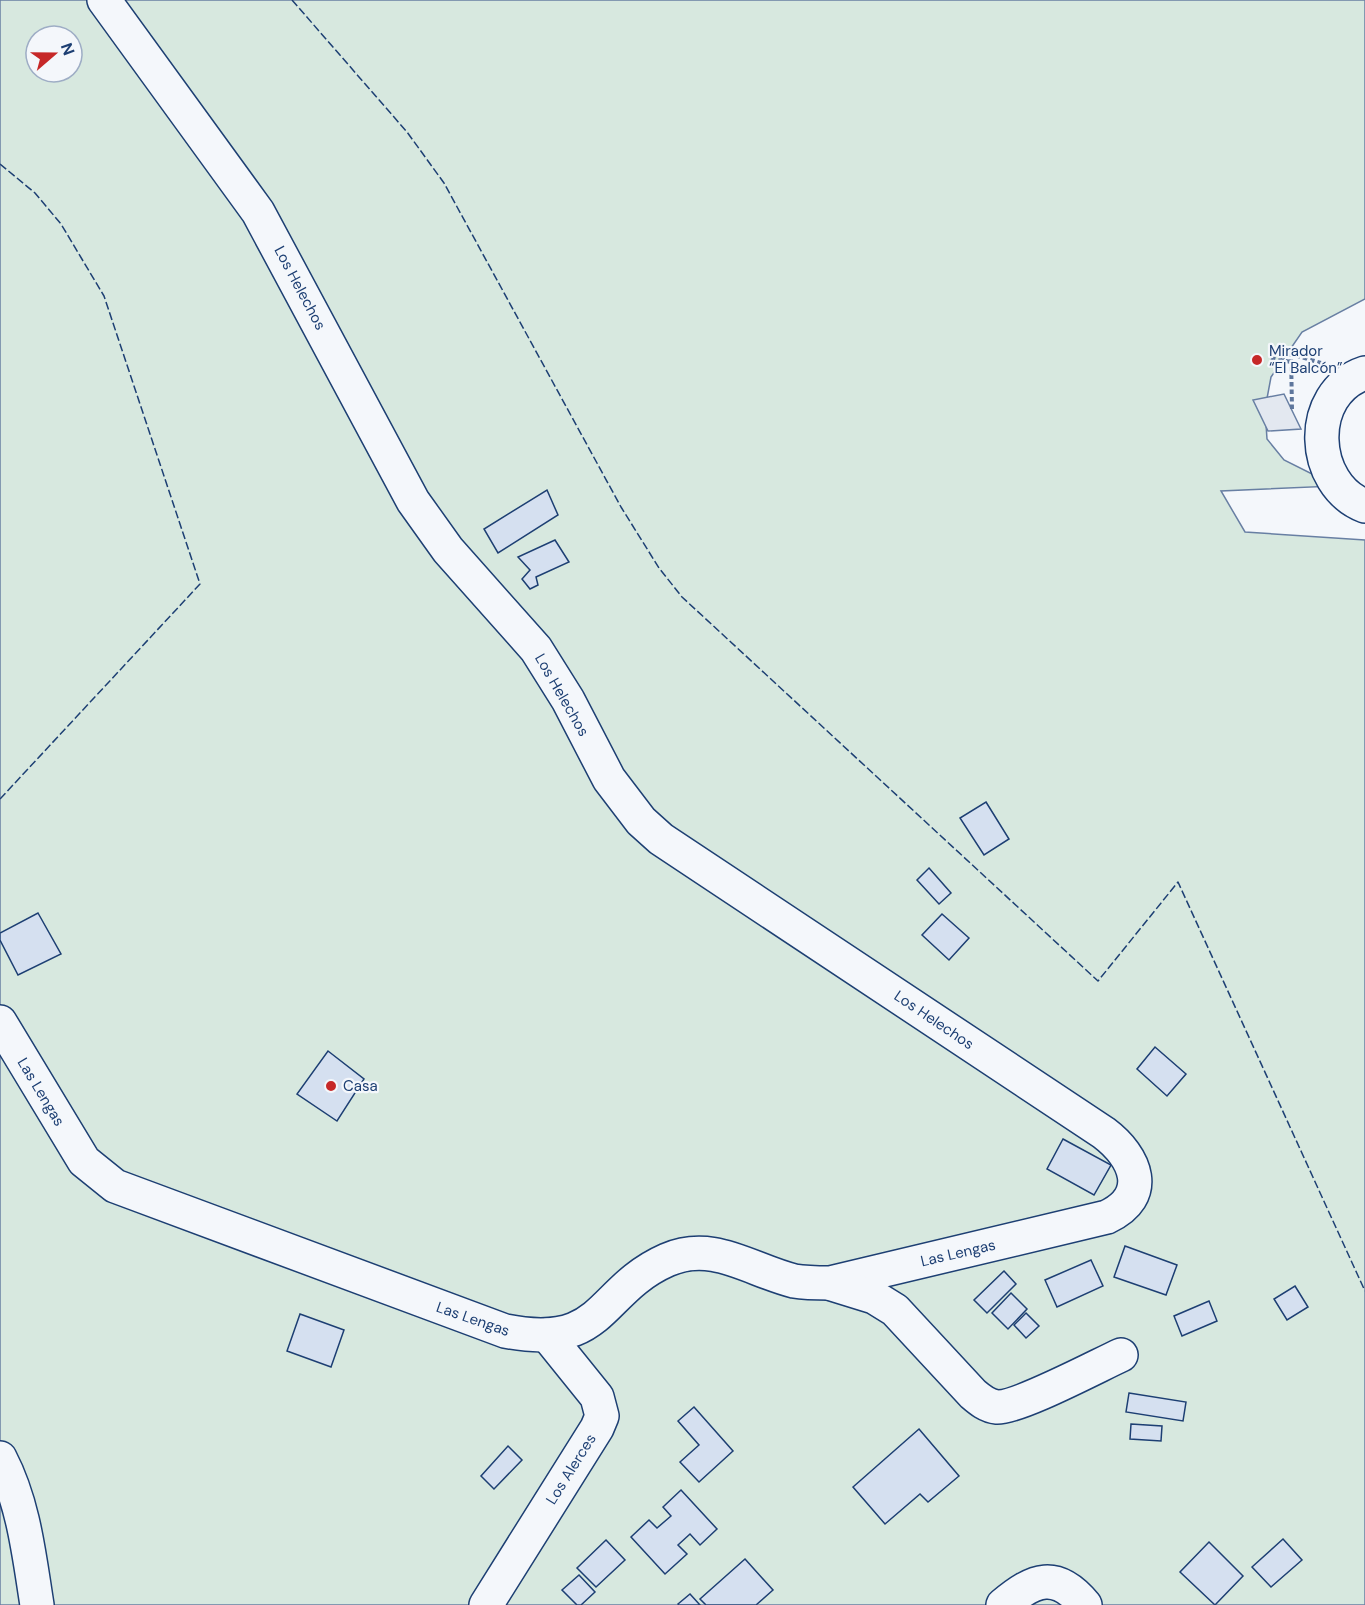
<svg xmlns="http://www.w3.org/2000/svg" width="1365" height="1605" font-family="'DM Sans',sans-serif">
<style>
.green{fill:#d7e8df;stroke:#687fa3;stroke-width:1.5;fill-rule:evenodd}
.parking{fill:#e3e8f0;stroke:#687fa3;stroke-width:1.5}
.building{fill:#d5e0f0;stroke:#1d3f73;stroke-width:1.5}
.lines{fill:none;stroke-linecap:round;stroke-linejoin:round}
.minor-casing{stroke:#1d3f73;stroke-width:36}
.major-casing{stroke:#1d3f73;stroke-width:36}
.path{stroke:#5e769c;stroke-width:4;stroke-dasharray:4.5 3;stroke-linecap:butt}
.minor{stroke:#f4f7fb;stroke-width:33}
.major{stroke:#f4f7fb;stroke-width:33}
.fence{stroke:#1d3f73;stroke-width:1.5;stroke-dasharray:8 3;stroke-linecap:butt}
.poi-dot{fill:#c62828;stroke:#f4f7fb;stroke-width:2}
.labels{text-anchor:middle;stroke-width:4.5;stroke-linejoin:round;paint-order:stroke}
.street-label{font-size:15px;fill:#1d3f73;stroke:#f4f7fb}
.poi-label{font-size:15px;fill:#1d3f73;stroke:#f4f7fb;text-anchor:start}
</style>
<rect width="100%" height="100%" fill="#f4f7fb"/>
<path class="green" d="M 0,0 L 1365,0 L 1365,299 L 1302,332 L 1271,377 L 1265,409 L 1267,439 L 1284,460 L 1336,486 L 1221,491 L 1245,532 L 1365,540 L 1365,1605 L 0,1605 ZM 36,36 L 72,36 L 72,72 L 36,72 Z"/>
<polygon class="parking" points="1284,394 1301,429 1268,431 1253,400"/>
<g class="building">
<polygon points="547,490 558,515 498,553 484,529"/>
<polygon points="555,540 569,562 536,577 538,585 530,589 522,579 530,570 518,557"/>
<polygon points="986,802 1009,839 984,855 960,818"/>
<polygon points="929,868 951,893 939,904 917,880"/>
<polygon points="38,913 61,954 18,975 0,940 0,933"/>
<polygon points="942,914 969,938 949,960 922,935"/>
<polygon points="1155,1047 1186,1074 1167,1096 1137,1069"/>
<polygon points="328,1051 364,1079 337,1121 297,1094"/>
<polygon points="1063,1139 1111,1165 1094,1195 1047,1169"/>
<polygon points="1125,1246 1177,1265 1166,1295 1114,1277"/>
<polygon points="1091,1260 1103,1286 1057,1307 1045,1280"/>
<polygon points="1004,1271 1016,1284 987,1313 974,1300"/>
<polygon points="1295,1286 1308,1307 1287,1320 1274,1299"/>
<polygon points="1011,1293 1027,1309 1008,1329 992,1313"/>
<polygon points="1209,1301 1217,1321 1182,1336 1174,1316"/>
<polygon points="1026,1313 1039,1326 1026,1338 1014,1325"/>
<polygon points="300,1314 344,1330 331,1367 287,1351"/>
<polygon points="1129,1393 1186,1402 1183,1421 1126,1412"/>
<polygon points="694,1407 733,1451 699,1482 680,1462 699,1445 678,1421"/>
<polygon points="1131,1424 1162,1426 1161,1441 1130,1439"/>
<polygon points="919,1429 959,1476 928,1502 920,1494 885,1524 853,1487"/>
<polygon points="508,1446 522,1460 494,1489 481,1476"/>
<polygon points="681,1490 717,1529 700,1545 690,1534 678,1545 687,1554 665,1574 631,1537 649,1520 657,1528 671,1516 663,1507"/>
<polygon points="1283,1539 1302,1560 1271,1587 1252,1567"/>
<polygon points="606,1540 625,1560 596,1587 577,1568"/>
<polygon points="1209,1542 1243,1576 1215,1605 1180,1572"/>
<polygon points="745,1559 773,1590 756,1605 706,1605 700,1599"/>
<polygon points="579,1575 595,1592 581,1605 577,1605 562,1590"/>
<polygon points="690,1594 700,1605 679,1605 678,1604"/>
</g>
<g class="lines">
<defs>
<g id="minor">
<path d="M 0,1022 L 84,1161 L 115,1186 L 505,1331 C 606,1351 597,1291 667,1260 C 713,1240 750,1270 794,1281 C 806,1283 818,1283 830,1283 L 1107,1217 C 1152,1196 1136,1157 1104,1133 L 661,839 L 641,821 L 609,779 L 568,700 L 536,649 L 448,550 L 413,501 L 258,212 L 104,0"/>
<path d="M 832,1284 L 874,1297 L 895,1310 L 973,1394 C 980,1400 987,1406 997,1407 C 1018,1408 1097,1366 1121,1355"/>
<path d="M 0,1458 C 24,1504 29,1555 37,1605"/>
<polyline points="486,1605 597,1428 602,1416 597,1397 547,1335"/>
<path d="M 1003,1605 C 1034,1579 1056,1570 1085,1605"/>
</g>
<path id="major" d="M 1365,373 C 1305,393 1310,485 1365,506"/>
</defs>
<use href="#minor" class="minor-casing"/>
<use href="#major" class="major-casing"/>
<g class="path">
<polyline points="1271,358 1291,362"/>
<polyline points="1292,409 1291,354 1321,363"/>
</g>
<use href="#minor" class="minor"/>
<use href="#major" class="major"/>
<g class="fence">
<polyline points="292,0 407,132 444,183 621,507 659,568 682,597 1098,981 1178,882 1365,1291"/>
<polyline points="0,164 35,193 61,224 104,296 200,584 0,799"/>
</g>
</g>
<g class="poi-dot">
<circle cx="1257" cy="360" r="6"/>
<circle cx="331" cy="1086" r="6"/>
</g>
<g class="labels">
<g class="street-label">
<text transform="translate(300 288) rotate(62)" y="5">Los Helechos</text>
<text transform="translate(562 695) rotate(60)" y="5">Los Helechos</text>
<text transform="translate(934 1020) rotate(34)" y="5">Los Helechos</text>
<text transform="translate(41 1092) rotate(59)" y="5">Las Lengas</text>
<text transform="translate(958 1253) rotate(-13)" y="5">Las Lengas</text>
<text transform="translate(473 1319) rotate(19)" y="5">Las Lengas</text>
<text transform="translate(571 1469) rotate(-58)" y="5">Los Alerces</text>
</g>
<g class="poi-label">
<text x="1269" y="356">Mirador<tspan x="1269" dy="17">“El Balcón”</tspan></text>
<text x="343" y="1091">Casa</text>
</g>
</g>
<g transform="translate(54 54) rotate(70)"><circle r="28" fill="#f4f7fb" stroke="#9eadc5" stroke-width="1.5"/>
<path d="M0-4.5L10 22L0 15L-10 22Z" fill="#c62828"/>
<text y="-9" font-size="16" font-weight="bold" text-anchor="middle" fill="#1d3f73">N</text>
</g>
</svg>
